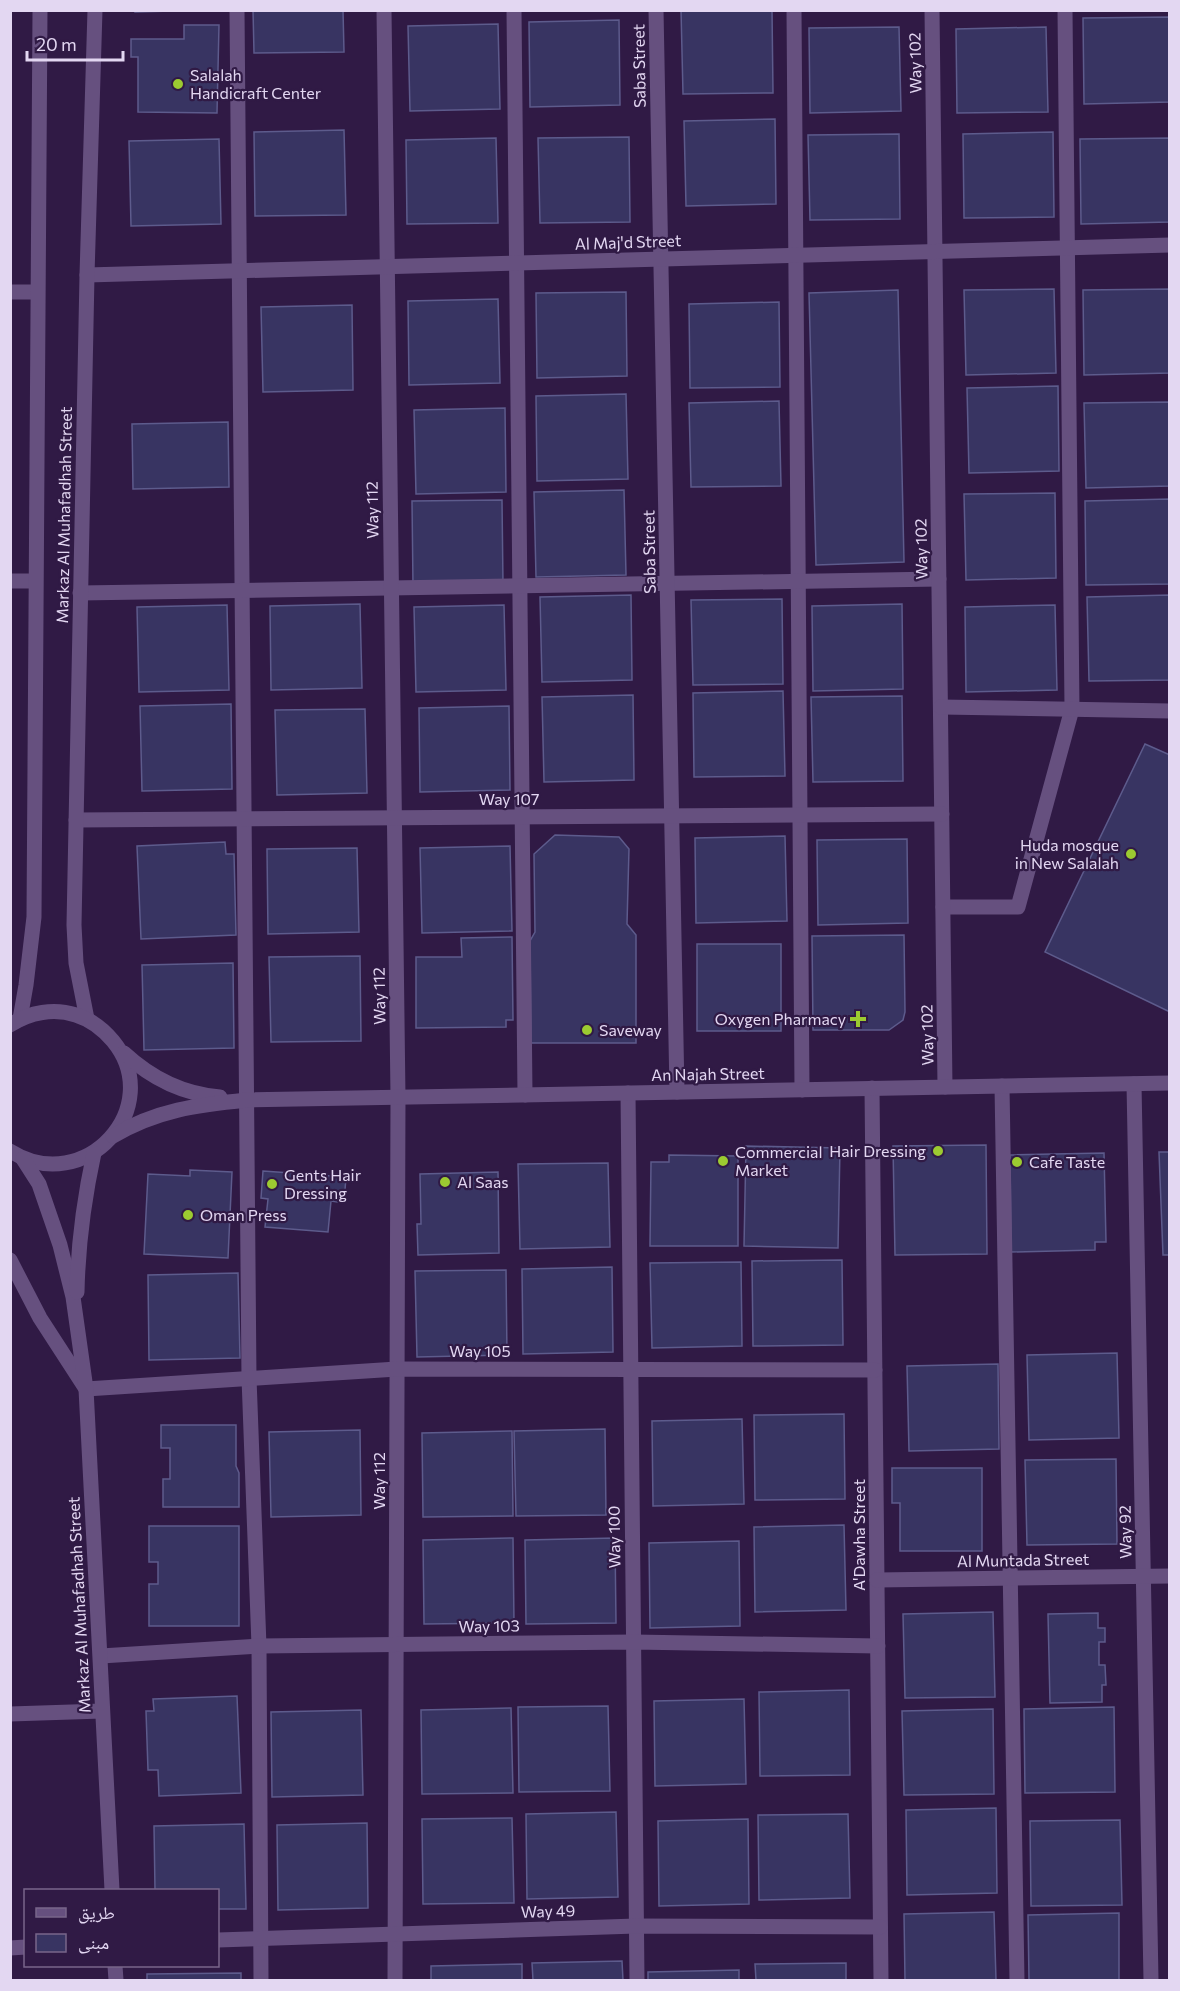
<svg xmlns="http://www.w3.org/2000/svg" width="1180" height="1991" font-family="Commissioner,'Noto Naskh Arabic',sans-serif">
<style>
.building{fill:#383462;stroke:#5d5b8c;stroke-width:1.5}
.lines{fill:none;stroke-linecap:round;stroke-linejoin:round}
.lane{stroke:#66507f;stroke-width:15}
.street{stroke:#66507f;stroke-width:15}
.secondary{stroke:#66507f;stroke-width:15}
.poi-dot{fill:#9cca31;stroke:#301a45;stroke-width:2}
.labels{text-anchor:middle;stroke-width:4.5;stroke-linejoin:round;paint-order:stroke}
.street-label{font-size:16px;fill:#e3d7f2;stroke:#301a45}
.poi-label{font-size:16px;fill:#e3d7f2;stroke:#301a45;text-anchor:start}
</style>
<rect width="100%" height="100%" fill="#301a45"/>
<g class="building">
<polygon points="135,10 212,10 135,12"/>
<polygon points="253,10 343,10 344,52 254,53"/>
<polygon points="681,10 772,10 773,93 683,94"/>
<polygon points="1170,17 1170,102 1084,104 1083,18"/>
<polygon points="619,20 620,105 530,107 529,22"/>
<polygon points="498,24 500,109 410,111 408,26"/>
<polygon points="184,25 219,25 217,113 138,112 138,57 131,57 131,39 184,39"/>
<polygon points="899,27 901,111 810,113 809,28"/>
<polygon points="1046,27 1048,112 957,113 956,29"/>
<polygon points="775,119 776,204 686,206 684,121"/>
<polygon points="344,130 346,215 255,216 254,132"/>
<polygon points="1053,132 1054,217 964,218 963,134"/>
<polygon points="899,134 900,219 810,220 808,135"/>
<polygon points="629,137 630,222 540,223 538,138"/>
<polygon points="496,138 498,223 407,224 406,140"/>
<polygon points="1170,138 1170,222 1081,224 1080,139"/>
<polygon points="219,139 221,224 131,226 129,141"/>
<polygon points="1054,289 1056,373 966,375 964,290"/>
<polygon points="1170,289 1170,373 1084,375 1083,290"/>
<polygon points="898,290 904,562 816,565 809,293"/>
<polygon points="626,292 627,376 537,378 536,293"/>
<polygon points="498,299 500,383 409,385 408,301"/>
<polygon points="779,302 780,387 690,388 689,304"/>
<polygon points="352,305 353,390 263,392 261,307"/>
<polygon points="1058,386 1059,471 969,473 967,388"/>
<polygon points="626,394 628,479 537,481 536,396"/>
<polygon points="779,401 781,486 691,487 689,403"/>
<polygon points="1170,402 1170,486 1086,488 1084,403"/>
<polygon points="505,408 506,492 416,494 414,410"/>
<polygon points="228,422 229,487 133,489 132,424"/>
<polygon points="624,490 626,575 536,577 534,492"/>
<polygon points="1055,493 1056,578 966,580 964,494"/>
<polygon points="1170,499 1170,584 1086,585 1085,501"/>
<polygon points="502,500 503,584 413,586 412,501"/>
<polygon points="631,595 632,680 542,682 540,597"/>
<polygon points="1170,595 1170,680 1089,681 1087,597"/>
<polygon points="782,599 783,684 693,685 691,600"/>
<polygon points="360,604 362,688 271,690 270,606"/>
<polygon points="902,604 903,689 813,691 812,606"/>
<polygon points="227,605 229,690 139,692 137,607"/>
<polygon points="504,605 506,690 416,692 414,607"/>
<polygon points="1055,605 1057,690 966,692 965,607"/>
<polygon points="783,691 785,776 694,777 693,693"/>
<polygon points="633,695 634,780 544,782 542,697"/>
<polygon points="902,696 903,781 813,782 811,697"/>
<polygon points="231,704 232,789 142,791 140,706"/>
<polygon points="509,706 510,790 420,792 419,708"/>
<polygon points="365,709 367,793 277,795 275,710"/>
<polygon points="1145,744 1170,755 1170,1012 1045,952"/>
<polygon points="555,835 619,837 629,849 627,924 636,935 636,1043 531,1043 530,941 535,932 534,854"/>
<polygon points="785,836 787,921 696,923 695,838"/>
<polygon points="907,839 908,923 818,925 817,840"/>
<polygon points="225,842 226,854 234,854 236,935 141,939 137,846"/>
<polygon points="510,846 512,931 422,933 420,848"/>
<polygon points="357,848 359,932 268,934 267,849"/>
<polygon points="904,935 905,1012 903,1020 889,1030 813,1030 812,936"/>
<polygon points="512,937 513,1020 506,1020 506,1027 416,1028 416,957 462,957 461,938"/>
<rect x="697" y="944" width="84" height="87"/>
<polygon points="360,956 361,1041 271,1042 269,957"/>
<polygon points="233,963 234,1048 144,1050 142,965"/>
<polygon points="986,1145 987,1254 895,1255 893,1146"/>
<polygon points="746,1146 840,1148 838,1248 744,1246"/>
<polygon points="1159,1152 1170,1152 1170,1255 1163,1255"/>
<polygon points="1104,1153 1106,1242 1095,1242 1095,1250 1011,1252 1010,1155"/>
<polygon points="669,1155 738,1156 738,1246 650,1246 651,1162 669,1162"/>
<polygon points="608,1163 610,1247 520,1249 518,1164"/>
<polygon points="190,1170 232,1172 228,1258 144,1254 148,1174 190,1176"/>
<polygon points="263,1171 346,1177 344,1203 331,1201 328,1232 265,1227 268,1199 261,1198"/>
<polygon points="498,1172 499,1253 418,1255 417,1224 421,1224 420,1174"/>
<polygon points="842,1260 843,1345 753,1346 752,1261"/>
<polygon points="741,1262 742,1346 652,1348 650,1263"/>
<polygon points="612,1267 613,1352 523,1354 522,1269"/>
<polygon points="506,1270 507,1355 417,1357 415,1271"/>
<polygon points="238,1273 240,1358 149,1360 148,1275"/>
<polygon points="1117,1353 1119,1438 1029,1440 1027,1355"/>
<polygon points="998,1364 999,1449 909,1451 907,1366"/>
<polygon points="844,1414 845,1499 755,1500 754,1415"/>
<polygon points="742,1419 744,1504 653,1506 652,1421"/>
<polygon points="161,1425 236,1425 236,1466 239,1473 239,1507 163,1507 163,1479 170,1479 170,1448 161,1448"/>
<polygon points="605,1429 606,1515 516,1516 514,1431"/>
<polygon points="360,1430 361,1515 271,1517 269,1432"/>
<polygon points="512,1431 513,1516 423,1517 422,1433"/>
<polygon points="1116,1459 1117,1544 1027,1545 1025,1460"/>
<polygon points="892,1468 982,1468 982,1551 900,1551 900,1503 892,1503"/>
<polygon points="844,1525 846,1610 755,1612 754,1527"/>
<polygon points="149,1526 239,1526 239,1626 149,1626 149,1584 158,1584 158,1562 149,1562"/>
<polygon points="513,1538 514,1623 424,1624 423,1540"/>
<polygon points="615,1538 616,1623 526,1624 525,1540"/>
<polygon points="739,1541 740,1626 650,1628 649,1543"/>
<polygon points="993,1612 995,1697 905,1698 903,1614"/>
<polygon points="1098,1613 1098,1628 1105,1628 1105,1642 1099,1642 1099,1665 1105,1665 1106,1685 1102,1685 1102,1702 1050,1703 1048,1614"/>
<polygon points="849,1690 850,1775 760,1776 759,1692"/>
<polygon points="237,1696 241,1793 159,1796 158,1770 148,1770 146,1711 154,1711 153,1699"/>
<polygon points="744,1699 746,1784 655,1786 654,1701"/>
<polygon points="608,1706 610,1791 519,1792 518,1707"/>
<polygon points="1114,1707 1115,1792 1025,1793 1024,1709"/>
<polygon points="511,1708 513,1793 422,1794 421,1710"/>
<polygon points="993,1709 994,1794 904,1795 902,1711"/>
<polygon points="361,1710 363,1795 272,1797 271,1712"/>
<polygon points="996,1808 997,1893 907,1895 906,1810"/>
<polygon points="616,1812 618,1897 527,1899 526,1814"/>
<polygon points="848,1814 850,1898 759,1900 758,1815"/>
<polygon points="512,1818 514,1903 423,1904 422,1819"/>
<polygon points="748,1819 749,1904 659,1906 658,1821"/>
<polygon points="1120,1820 1122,1905 1031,1906 1030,1821"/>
<polygon points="367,1823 368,1908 278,1910 277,1825"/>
<polygon points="244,1824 246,1909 218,1909 218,1890 155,1890 154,1826"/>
<polygon points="994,1912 996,1980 905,1980 904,1914"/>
<polygon points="1119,1913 1119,1980 1029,1980 1028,1915"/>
<polygon points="622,1961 623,1980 533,1980 532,1963"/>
<polygon points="846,1963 846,1980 756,1980 755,1964"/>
<polygon points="522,1964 522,1980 431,1980 431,1966"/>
<polygon points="739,1970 739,1980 648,1980 648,1972"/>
<polygon points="241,1973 241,1980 147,1980 147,1974"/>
</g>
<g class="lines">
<g class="lane">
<polyline points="237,10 249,1378 259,1646 261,1980"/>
<polyline points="514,10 525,1095"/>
<polyline points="794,10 802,1090"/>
<polyline points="80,593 939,579"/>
<polyline points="943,907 1018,907 1072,709 1065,10"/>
<polyline points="1002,1086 1017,1980"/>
<polyline points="10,1260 40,1318 86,1389"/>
</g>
<g class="street">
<polyline points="384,10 398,1097 395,1980"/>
<polyline points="656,10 677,1092"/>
<polyline points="932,10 945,1087"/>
<polyline points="87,275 1170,245"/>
<polyline points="10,292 37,292"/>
<polyline points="10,581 35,581"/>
<polyline points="941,707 1170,711"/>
<polyline points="76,820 942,814"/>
<polyline points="1134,1084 1151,1980"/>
<polyline points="872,1088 881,1980"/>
<polyline points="628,1093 637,1980"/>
<polyline points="86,1389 397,1369 875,1370"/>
<polyline points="877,1580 1170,1576"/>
<polyline points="101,1656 259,1646 634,1642 878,1646"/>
<polyline points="10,1714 102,1711"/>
<polyline points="218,1940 636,1926 880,1927"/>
<polyline points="10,1948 26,1947"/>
</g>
<g class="secondary">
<polyline points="20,1019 26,985 34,917 40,10"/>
<polyline points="87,1019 76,963 74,925 87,275 95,10"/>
<path d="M 10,1025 C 30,1012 54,1008 76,1015 C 92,1020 103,1029 113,1041 C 167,1107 85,1198 10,1151"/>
<path d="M 124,1053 C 152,1079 183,1094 220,1097"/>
<path d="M 113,1136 C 157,1110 197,1105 247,1100 L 1170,1083"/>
<polyline points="23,1159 39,1184 60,1245 73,1297 86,1389 112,1890"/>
<path d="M 77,1292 C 78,1245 84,1199 94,1153"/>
<polyline points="115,1966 116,1980"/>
</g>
</g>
<g class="poi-dot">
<circle cx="178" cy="84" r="6"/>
<circle cx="1131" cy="854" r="6"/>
<path d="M855 1010h6v6h6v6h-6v6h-6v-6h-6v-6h6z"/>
<circle cx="587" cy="1030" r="6"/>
<circle cx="938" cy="1151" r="6"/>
<circle cx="723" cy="1161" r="6"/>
<circle cx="1017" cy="1162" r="6"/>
<circle cx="445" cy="1182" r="6"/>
<circle cx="272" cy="1184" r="6"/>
<circle cx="188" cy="1215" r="6"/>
</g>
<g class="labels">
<g class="street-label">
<text transform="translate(915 63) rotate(-91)" y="6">Way 102</text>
<text transform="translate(639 66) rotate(-91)" y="6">Saba Street</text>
<text transform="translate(628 242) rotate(-2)" y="6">Al Maj'd Street</text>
<text transform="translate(372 510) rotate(-91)" y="6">Way 112</text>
<text transform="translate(64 515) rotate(-89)" y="6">Markaz Al Muhafadhah Street</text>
<text transform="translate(921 549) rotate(-91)" y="6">Way 102</text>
<text transform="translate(649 552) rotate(-91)" y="6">Saba Street</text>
<text x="509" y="805">Way 107</text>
<text transform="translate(379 996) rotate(-91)" y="6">Way 112</text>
<text transform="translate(927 1035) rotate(-91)" y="6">Way 102</text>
<text transform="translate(708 1074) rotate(-1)" y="6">An Najah Street</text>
<text x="480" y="1357">Way 105</text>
<text transform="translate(379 1481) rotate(-90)" y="6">Way 112</text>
<text transform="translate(1125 1532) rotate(-91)" y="6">Way 92</text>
<text transform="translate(859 1535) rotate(-90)" y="6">A'Dawha Street</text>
<text transform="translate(614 1537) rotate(-91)" y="6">Way 100</text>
<text transform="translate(1023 1560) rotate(-1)" y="6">Al Muntada Street</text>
<text transform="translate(79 1605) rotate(-93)" y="6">Markaz Al Muhafadhah Street</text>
<text transform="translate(489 1626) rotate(-1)" y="6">Way 103</text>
<text transform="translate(548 1911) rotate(-2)" y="6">Way 49</text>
</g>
<g class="poi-label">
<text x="190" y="81">Salalah<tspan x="190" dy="18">Handicraft Center</tspan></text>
<text x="1119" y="851" text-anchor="end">Huda mosque<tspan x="1119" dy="18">in New Salalah</tspan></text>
<text x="846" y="1025" text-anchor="end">Oxygen Pharmacy</text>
<text x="599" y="1036">Saveway</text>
<text x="926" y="1157" text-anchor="end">Hair Dressing</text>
<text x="735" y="1158">Commercial<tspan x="735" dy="18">Market</tspan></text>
<text x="1029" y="1168">Cafe Taste</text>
<text x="284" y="1181">Gents Hair<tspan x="284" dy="18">Dressing</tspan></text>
<text x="457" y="1188">Al Saas</text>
<text x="200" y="1221">Oman Press</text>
</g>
</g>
<rect width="1180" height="1991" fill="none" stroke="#e3d7f2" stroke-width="24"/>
<rect x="24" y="1889" width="195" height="78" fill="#301a45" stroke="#78668a" stroke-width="1.5"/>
<rect x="36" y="1908" width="30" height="9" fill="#66507f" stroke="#78668a" stroke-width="1.5"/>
<text x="78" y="1919" font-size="18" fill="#e3d7f2">طريق</text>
<rect x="36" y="1934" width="30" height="18" fill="#383462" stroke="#78668a" stroke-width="1.5"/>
<text x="78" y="1949" font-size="18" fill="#e3d7f2">مبنى</text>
<path d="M27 51v9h96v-9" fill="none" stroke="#e3d7f2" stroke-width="3"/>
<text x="36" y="51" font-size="18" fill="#e3d7f2" stroke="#301a45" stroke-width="4.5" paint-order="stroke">20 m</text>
</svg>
